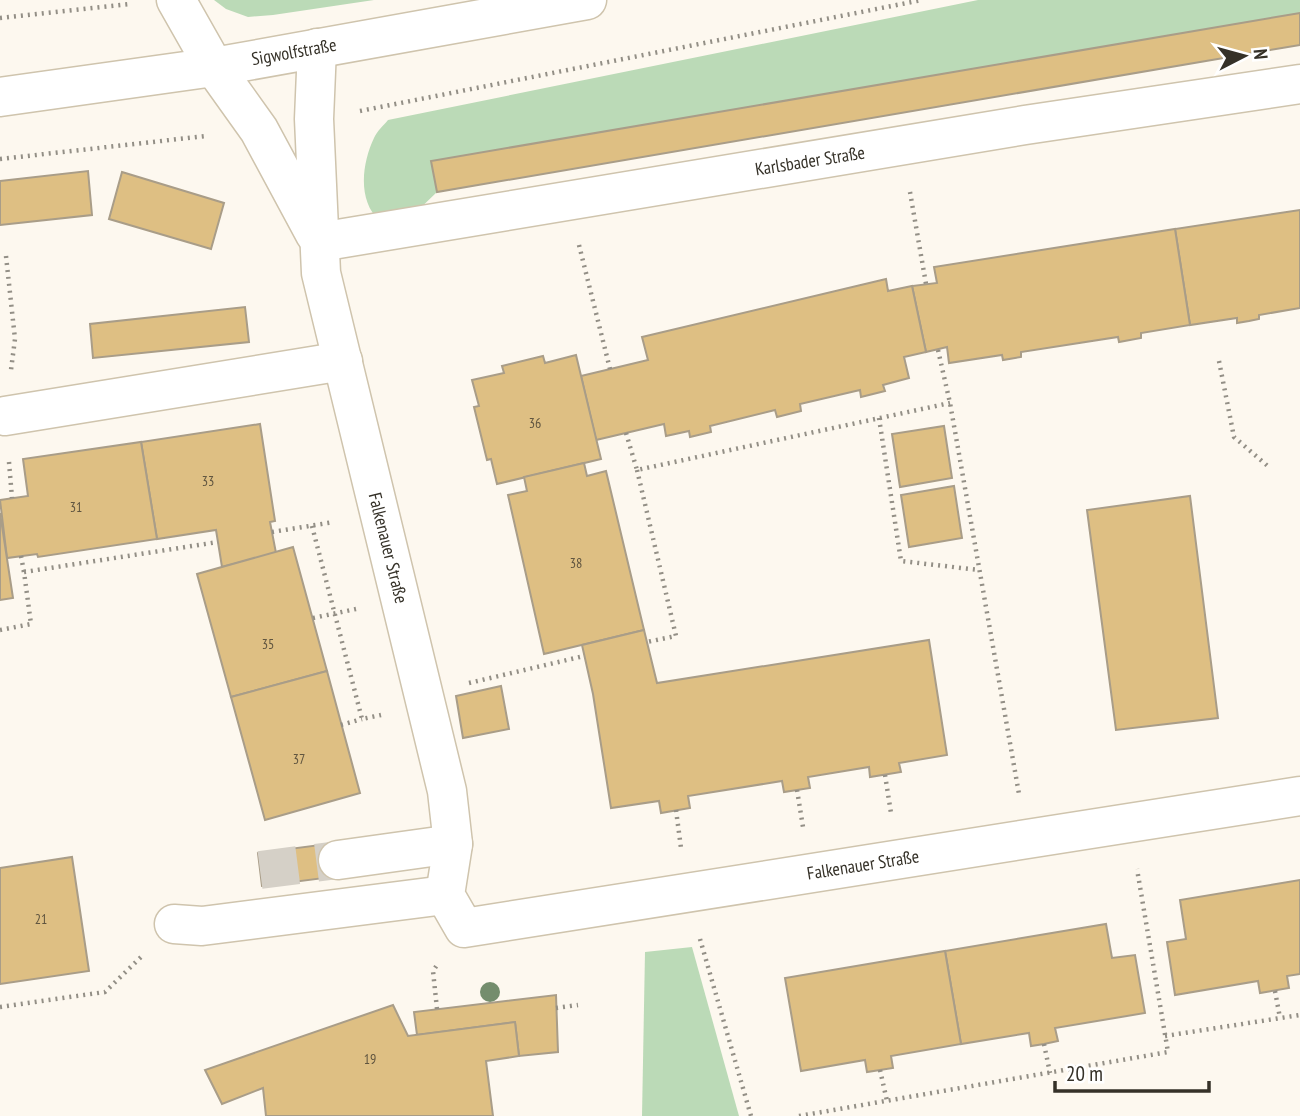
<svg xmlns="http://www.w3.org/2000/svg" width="1300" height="1116" font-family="'PT Sans Narrow',sans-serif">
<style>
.green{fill:#bbdab7}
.building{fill:#debf83;stroke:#a99d88;stroke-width:2}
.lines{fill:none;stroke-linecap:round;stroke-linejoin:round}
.minor-tunnel{stroke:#d5d0c7;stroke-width:38;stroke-dasharray:38 19;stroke-linecap:butt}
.minor-casing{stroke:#cfc4ad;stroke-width:41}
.path{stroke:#938f86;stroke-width:4.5;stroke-dasharray:2 5;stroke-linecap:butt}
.minor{stroke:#fff;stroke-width:38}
.tree{fill:#748d6d}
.labels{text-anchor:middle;stroke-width:6;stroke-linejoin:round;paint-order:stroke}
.number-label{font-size:14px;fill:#5f543f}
.street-label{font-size:18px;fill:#353128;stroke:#fff}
</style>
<rect width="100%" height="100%" fill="#fdf8ef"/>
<g class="green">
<polygon points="214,0 374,0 273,15 248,17 226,9"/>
<path d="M 978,0 L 1300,0 L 1300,13 L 437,192 L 411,217 L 380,221 C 357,201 362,163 374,138 C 377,131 384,125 388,120 Z"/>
<polygon points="692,947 739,1116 642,1116 645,952"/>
</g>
<g class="building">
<polygon points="1300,13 1300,45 437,192 431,161"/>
<polygon points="88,171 92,215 0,225 0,181"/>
<polygon points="122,172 224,203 211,249 109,219"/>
<polygon points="1300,210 1300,308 1259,315 1259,319 1249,321 1237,323 1237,318 1190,325 1175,229"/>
<polygon points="1175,229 1190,325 1141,333 1141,338 1119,342 1118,337 1021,352 1021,357 1003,360 1002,355 949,363 947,347 926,352 912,286 937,283 934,267"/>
<polygon points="886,279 888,291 912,286 926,352 904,357 909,378 883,385 885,391 861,397 860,390 800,404 801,411 777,417 775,410 710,426 711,432 690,437 689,431 666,436 664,424 596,440 581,376 648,360 642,337"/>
<polygon points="245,307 249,342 93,358 90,324"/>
<polygon points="576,355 601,459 497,484 491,459 487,460 474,407 479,406 472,380 504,373 502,366 543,356 545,363"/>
<polygon points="260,424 275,521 270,522 276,553 222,567 216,530 157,539 141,442"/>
<polygon points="944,426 952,478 900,487 892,434"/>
<polygon points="141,442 157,539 38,557 37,554 7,558 0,500 28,496 23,459"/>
<polygon points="584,463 587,476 606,471 644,630 544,654 508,495 527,491 524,477"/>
<polygon points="954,486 962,538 909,547 901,495"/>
<polygon points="1190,496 1218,718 1116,730 1087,510"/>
<polygon points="0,513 13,598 0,600"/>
<polygon points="293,547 327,671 231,697 197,574"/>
<polygon points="644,630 657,683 929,640 947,755 899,763 901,772 870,777 869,767 808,777 810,788 784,792 782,781 688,796 690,808 661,813 659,801 611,808 593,694 582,645"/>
<polygon points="327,671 360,793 265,820 231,697"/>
<polygon points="501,686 509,729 463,738 456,696"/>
<polygon points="335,843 340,876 262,886 258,853"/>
<polygon points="72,857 89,971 0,984 0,868"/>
<polygon points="1300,880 1300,974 1287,976 1289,988 1260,993 1258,981 1175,995 1167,942 1186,939 1180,900"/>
<polygon points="1106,924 1112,958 1135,955 1145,1013 1055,1028 1058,1041 1044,1044 1031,1046 1029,1033 961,1044 945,951"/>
<polygon points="945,951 961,1044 891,1056 893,1068 867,1072 865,1060 801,1071 785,978"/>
<polygon points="556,995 558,1052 519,1056 515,1022 417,1035 414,1012"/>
<polygon points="393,1005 408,1036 515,1022 519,1056 486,1061 493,1116 266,1116 263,1088 222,1104 205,1070"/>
</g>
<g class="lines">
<polyline class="minor-tunnel" points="260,870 338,860"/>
<defs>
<g id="minor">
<polyline points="176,0 214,67 259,130 315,234"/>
<polyline points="317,48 314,119 321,273 447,791 453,844 445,895 464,928 1300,796"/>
<polyline points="0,97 214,67 587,0"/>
<polyline points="320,242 1025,125 1300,84"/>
<polyline points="5,416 343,361"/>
<polyline points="338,860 453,844"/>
<polyline points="174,924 202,926 445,895"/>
</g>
</defs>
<use href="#minor" class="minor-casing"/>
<g class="path">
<polyline points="0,18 130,4"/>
<polyline points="360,111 922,0"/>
<polyline points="0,159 206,136"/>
<polyline points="910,192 926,284"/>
<polyline points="579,245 610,369"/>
<polyline points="6,256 15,339 11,370"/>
<polyline points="938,350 950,403 1019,794"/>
<polyline points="1219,361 1234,437 1270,468"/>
<polyline points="879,418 901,561 979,570"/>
<polyline points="626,433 637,470 950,403"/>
<polyline points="9,462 12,498"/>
<polyline points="637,470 676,636 647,642"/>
<polyline points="312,526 362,719 381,715"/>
<polyline points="272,532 334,522"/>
<polyline points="21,556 24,572"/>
<polyline points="313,618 356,609"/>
<polyline points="0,630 31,624 24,572 218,542"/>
<polyline points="469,683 584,656"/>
<polyline points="341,725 362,719"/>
<polyline points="885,775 891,813"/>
<polyline points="797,790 803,827"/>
<polyline points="676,810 681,848"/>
<polyline points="700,939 751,1116"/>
<polyline points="1275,991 1280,1018"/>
<polyline points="0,1007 105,992 141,957"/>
<polyline points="556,1008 578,1005"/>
<polyline points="437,1009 433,971 437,965"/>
<polyline points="1165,1036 1300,1015"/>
<polyline points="1044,1044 1050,1073"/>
<polyline points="880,1070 887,1101"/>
<polyline points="799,1116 1168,1052 1137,869"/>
</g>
<use href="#minor" class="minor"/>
</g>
<circle class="tree" cx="490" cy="992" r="10"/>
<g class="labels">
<g class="number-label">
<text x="535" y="428">36</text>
<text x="208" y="486">33</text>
<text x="76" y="512">31</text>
<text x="576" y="568">38</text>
<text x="268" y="649">35</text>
<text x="299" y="764">37</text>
<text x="41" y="924">21</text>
<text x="370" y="1064">19</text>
</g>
<g class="street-label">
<text transform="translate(294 52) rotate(-10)" y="6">Sigwolfstraße</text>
<text transform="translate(810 161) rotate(-9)" y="6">Karlsbader Straße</text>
<text transform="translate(388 548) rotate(76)" y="6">Falkenauer Straße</text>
<text transform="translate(863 865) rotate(-9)" y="6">Falkenauer Straße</text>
</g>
</g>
<g transform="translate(1244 56) rotate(84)" stroke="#ffffff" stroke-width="5" paint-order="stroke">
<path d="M0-5L12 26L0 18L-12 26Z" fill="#353128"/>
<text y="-10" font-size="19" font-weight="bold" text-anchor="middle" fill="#353128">N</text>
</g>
<path d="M1055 1081v10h154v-10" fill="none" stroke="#353128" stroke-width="3.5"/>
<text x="1066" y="1081" font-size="21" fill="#353128" stroke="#ffffff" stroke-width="5" paint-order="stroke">20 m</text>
</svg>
